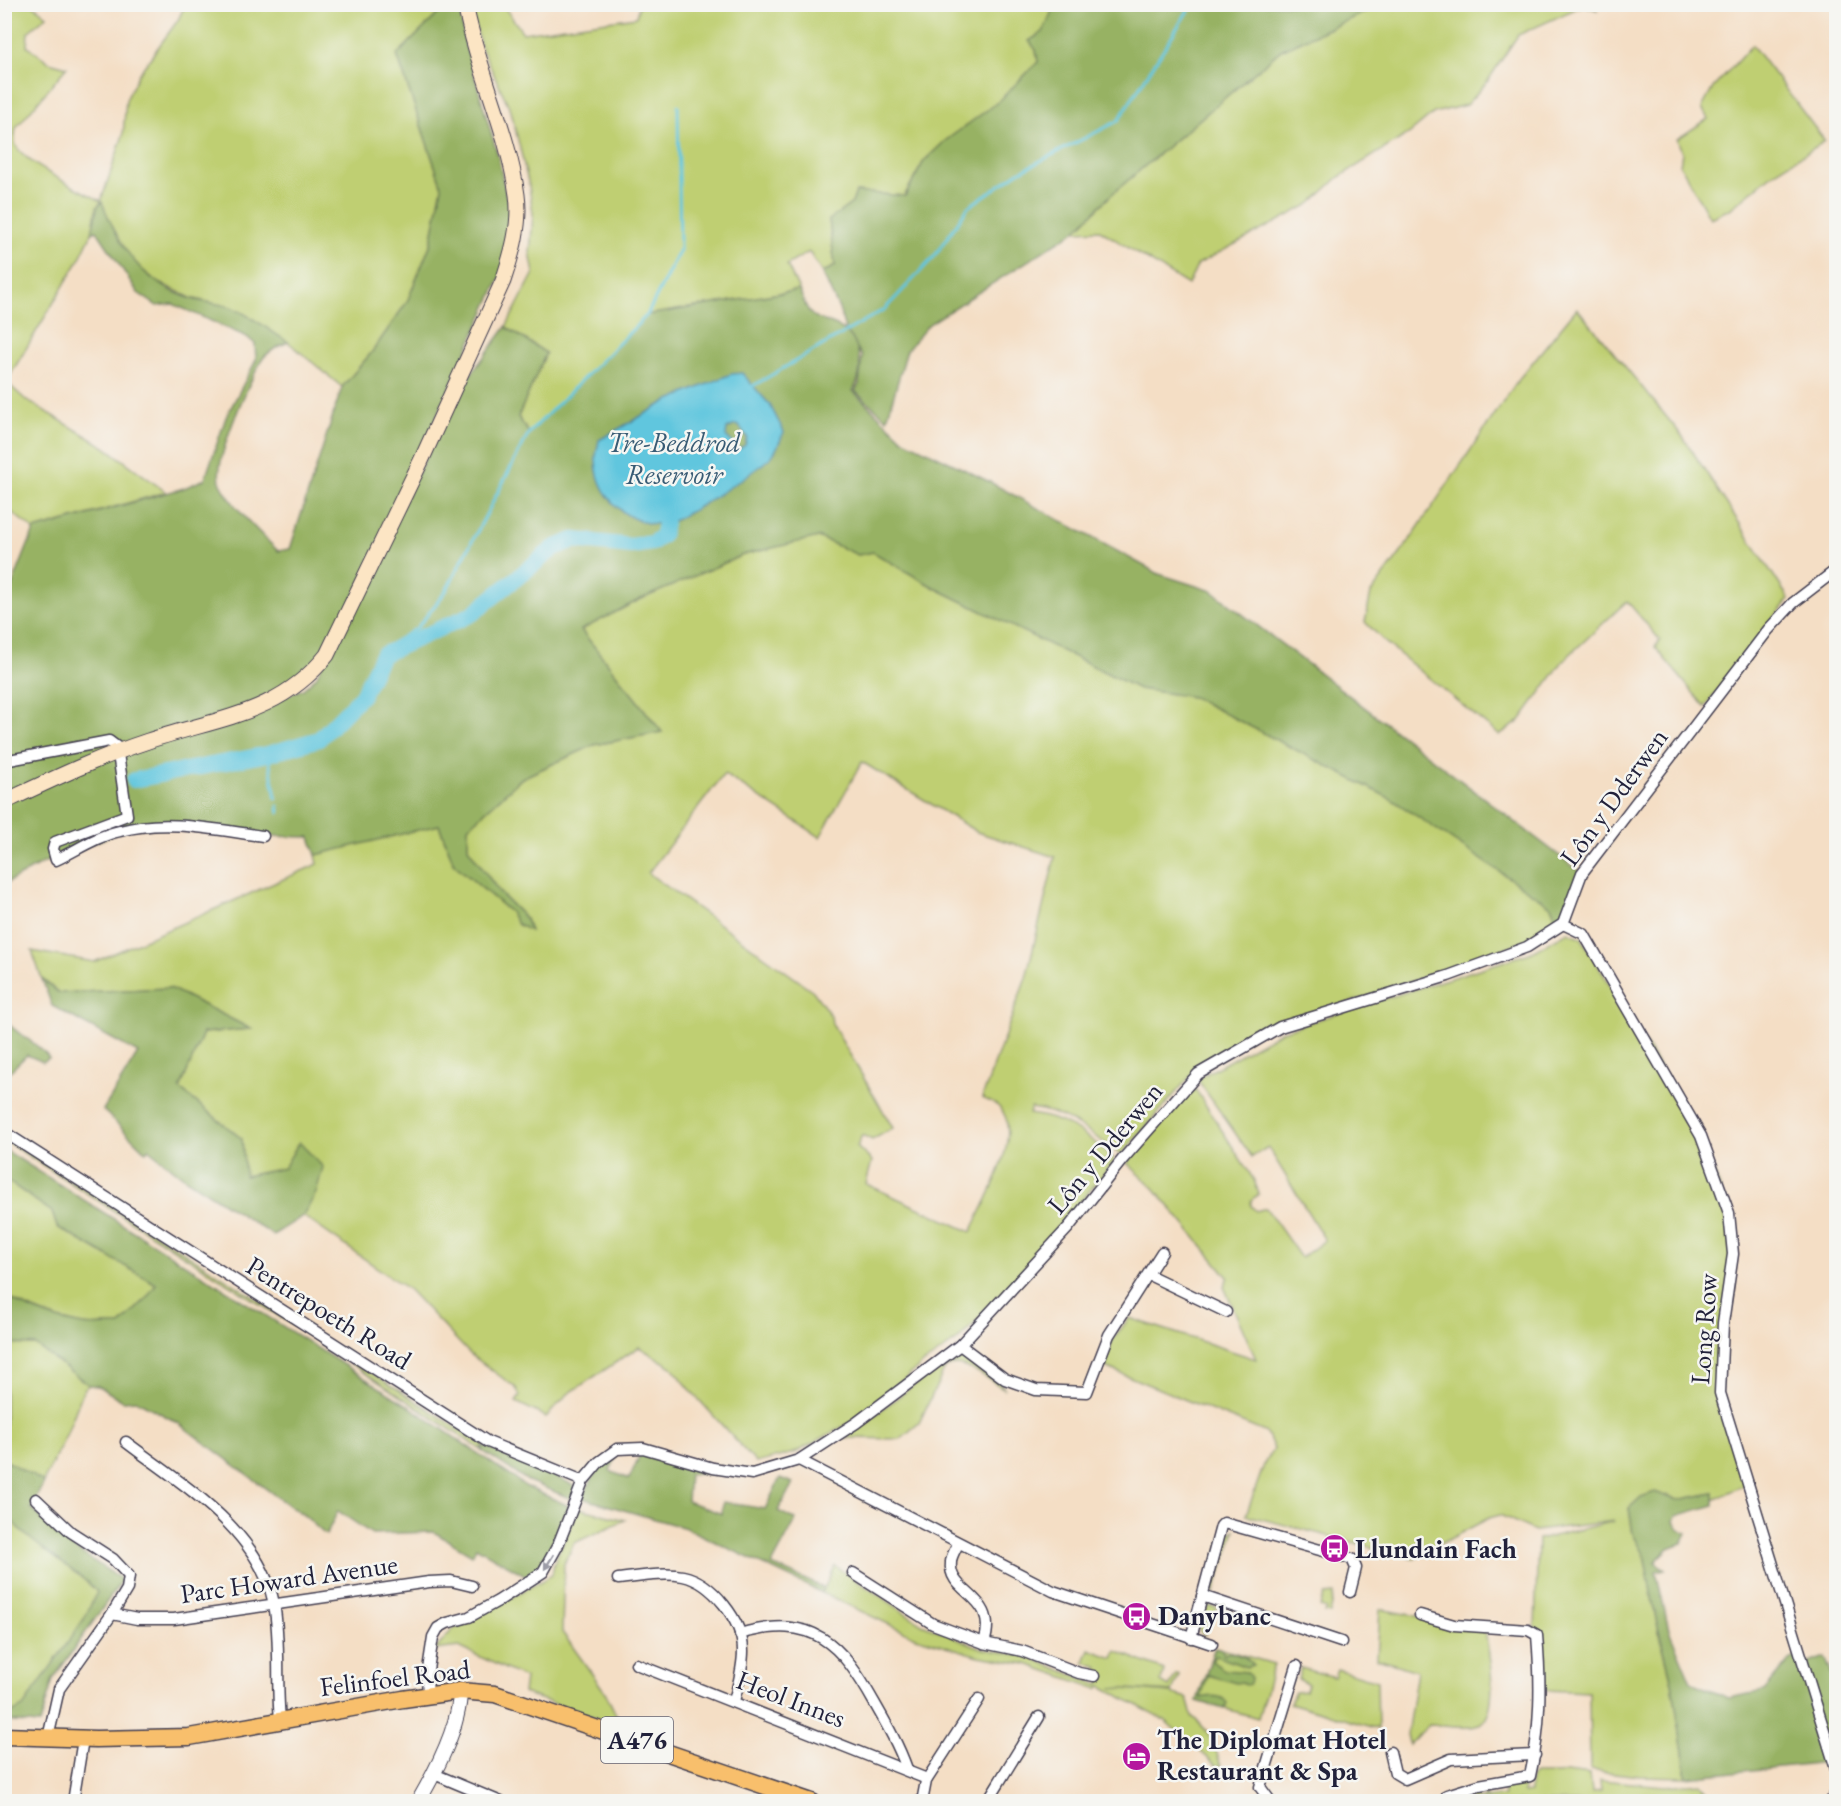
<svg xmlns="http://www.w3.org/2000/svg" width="1841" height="1806" font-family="'EB Garamond',serif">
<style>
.green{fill:#bfcf72;stroke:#707856;stroke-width:1.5;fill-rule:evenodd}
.forest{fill:#97b264;stroke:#5c6a50;stroke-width:1.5}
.water{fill:#60c6de;stroke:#41748c;stroke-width:1.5;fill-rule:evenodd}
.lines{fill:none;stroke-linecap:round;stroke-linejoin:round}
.stream{stroke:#60c6de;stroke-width:3}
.river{stroke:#60c6de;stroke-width:16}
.minor-casing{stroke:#423e50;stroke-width:13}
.tertiary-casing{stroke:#423e50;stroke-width:16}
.secondary-casing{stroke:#423e50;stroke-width:17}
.primary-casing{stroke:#423e50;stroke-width:19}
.minor{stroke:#fff;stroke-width:10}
.tertiary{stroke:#fff;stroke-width:14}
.secondary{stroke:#fce5c4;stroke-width:15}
.primary{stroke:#f8bf6c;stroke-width:16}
.oneway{fill:#9c9ca7}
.labels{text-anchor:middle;stroke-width:5;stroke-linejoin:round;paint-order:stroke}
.shield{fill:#f6f6f2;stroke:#626272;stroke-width:1.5}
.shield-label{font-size:26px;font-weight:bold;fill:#22223b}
.street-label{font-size:27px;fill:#22223b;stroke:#f6f6f2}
.poi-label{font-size:27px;font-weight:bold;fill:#22223b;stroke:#f6f6f2;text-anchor:start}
.water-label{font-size:28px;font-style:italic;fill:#385b74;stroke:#f6f6f2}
</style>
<rect width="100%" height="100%" fill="#f6f6f2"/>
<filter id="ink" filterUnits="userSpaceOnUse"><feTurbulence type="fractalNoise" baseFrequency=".0167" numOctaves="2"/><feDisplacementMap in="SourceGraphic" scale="12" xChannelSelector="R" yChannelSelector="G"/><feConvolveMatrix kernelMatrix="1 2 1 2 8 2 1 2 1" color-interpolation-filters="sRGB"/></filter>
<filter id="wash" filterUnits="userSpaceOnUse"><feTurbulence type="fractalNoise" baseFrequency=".008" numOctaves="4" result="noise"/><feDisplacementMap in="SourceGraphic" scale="24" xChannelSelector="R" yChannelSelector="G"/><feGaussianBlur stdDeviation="1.35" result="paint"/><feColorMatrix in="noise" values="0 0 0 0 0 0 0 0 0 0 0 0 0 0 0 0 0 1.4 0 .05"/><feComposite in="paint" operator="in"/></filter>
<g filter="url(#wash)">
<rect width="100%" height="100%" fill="#f4dec5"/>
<g class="green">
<polygon points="1594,4 1597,10 1584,5 1518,35 1487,82 1466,105 1434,113 1410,133 1339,177 1310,204 1198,264 1188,285 1100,230 1075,231 1112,194 1281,50 1381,5"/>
<path d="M 4,5 L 33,5 L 47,16 L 28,32 L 27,46 L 49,62 L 67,67 L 16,128 C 15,136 13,144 19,150 C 35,169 79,189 101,201 L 123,135 L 126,100 L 138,75 L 178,20 L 185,5 L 447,5 L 397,55 L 442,187 L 431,243 L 407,302 L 372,352 L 342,387 L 288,342 L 232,308 L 191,298 L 158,282 L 133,263 L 115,235 L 101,202 L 97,207 L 92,233 L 78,262 L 6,382 L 26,400 L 105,447 L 166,492 L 34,530 L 5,507 Z"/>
<polygon points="470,5 503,5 523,33 636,17 639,5 1055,5 1036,50 1038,62 998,102 945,141 924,161 904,196 856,192 852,203 829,220 835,266 822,273 809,252 787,265 799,290 647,315 529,433 518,417 546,353 506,327 534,273 530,253 533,214 529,186 511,111 481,47"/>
<polygon points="1752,45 1825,141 1775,172 1730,209 1710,218 1680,165 1682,152 1677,139 1708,119 1702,108 1713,88"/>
<polygon points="1577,308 1683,437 1789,599 1705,707 1655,647 1660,640 1627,601 1563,661 1519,722 1499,735 1386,643 1365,622 1371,593 1403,550 1518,380"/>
<path d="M 818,537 L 858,555 L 873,552 L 935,588 L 1139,689 L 1193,697 L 1392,799 L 1551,906 L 1558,923 L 1528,939 L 1490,954 L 1355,1001 L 1275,1023 L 1195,1071 L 1121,1155 C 1093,1135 1066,1112 1031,1108 L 1029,1114 C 1063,1117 1087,1135 1113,1157 L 1114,1162 L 1004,1292 L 958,1340 L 924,1363 L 855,1420 L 797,1452 L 756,1463 L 693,1393 L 672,1367 L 639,1347 L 568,1394 L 546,1417 L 516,1402 L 520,1396 L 516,1388 L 470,1354 L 409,1290 L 303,1216 L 316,1193 L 299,1142 L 284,1169 L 244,1176 L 242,1139 L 180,1089 L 203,1033 L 251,1029 L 170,988 L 59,993 L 42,979 L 32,951 L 94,962 L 318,864 L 316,855 L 408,830 L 439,825 L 454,864 L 511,913 L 517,924 L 529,930 L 526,919 L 500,893 L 468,848 L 468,827 L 522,778 L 594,745 L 662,732 L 581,630 L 639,600 L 743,555 ZM 862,762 L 977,832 L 1055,857 L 1026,978 L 982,1098 C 987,1101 995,1103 999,1107 C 1026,1133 983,1206 971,1232 L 866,1184 L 872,1161 L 857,1147 L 862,1135 L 872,1140 L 893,1128 L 832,1024 L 831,1016 L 813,991 L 648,873 L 724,774 L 820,837 Z"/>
<polygon points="1568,932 1581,937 1701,1136 1729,1213 1733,1254 1720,1393 1748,1483 1714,1500 1714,1493 1677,1500 1668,1495 1629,1508 1633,1534 1644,1553 1656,1619 1672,1682 1687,1777 1639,1776 1590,1770 1589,1692 1546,1690 1541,1633 1535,1627 1538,1540 1614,1521 1535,1531 1500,1515 1489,1518 1414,1558 1246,1515 1265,1462 1274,1449 1267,1433 1103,1366 1112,1341 1129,1318 1256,1359 1224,1287 1228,1277 1154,1188 1127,1163 1194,1087 1254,1180 1259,1194 1251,1200 1251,1206 1256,1211 1266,1208 1301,1258 1325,1240 1268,1147 1252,1157 1197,1079 1282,1031 1530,953"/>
<polygon points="4,1137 349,1358 347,1360 5,1141"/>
<path d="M 4,1179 L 52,1212 L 57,1227 L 157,1284 L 146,1299 L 120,1325 C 109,1324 93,1327 83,1325 C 56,1320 28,1310 5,1295 Z"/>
<polygon points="5,1344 35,1345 89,1385 84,1389 67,1433 31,1507 65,1542 122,1580 53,1679 40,1724 5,1721"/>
<path d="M 953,1355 C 972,1355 994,1374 1005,1389 C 989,1380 962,1357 945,1368 L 919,1423 L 900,1439 L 845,1438 Z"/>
<polygon points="352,1360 484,1445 480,1449 350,1363"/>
<polygon points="578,1508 625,1520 574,1543 564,1564 562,1632 605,1692 622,1727 523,1693 525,1678 459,1647 435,1650 452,1630 552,1575 554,1563"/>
<polygon points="1235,1530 1224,1564 1219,1562 1217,1558 1223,1536"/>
<polygon points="1218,1564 1223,1566 1214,1594 1210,1583"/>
<polygon points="835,1566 922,1624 984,1649 1025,1656 1099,1685 1103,1677 1098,1673 1099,1667 1084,1662 1089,1649 1113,1658 1116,1651 1164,1670 1161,1682 1169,1687 1176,1674 1179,1675 1172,1692 1112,1688 1172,1693 1187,1698 1192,1716 1205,1729 1213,1742 1223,1771 1164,1720 1101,1686 1098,1689 1026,1664 979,1656 916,1637 822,1593"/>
<polygon points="1334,1594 1330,1614 1324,1613 1326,1609 1320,1607 1325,1595"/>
<polygon points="1208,1606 1217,1608 1216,1614 1209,1615 1205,1635 1199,1630 1199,1623"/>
<path d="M 1380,1609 L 1485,1629 C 1488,1650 1503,1716 1476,1726 C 1462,1730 1444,1725 1429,1725 L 1409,1744 L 1407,1735 L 1417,1671 L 1377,1659 Z"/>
<polygon points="1215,1647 1274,1664 1258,1718 1197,1701"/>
<polygon points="1301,1668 1334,1677 1337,1669 1377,1681 1378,1729 1290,1703 1295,1692 1306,1691 1308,1684 1298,1679"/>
<polygon points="1565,1772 1590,1775 1592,1792 1601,1791 1600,1780 1665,1786 1700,1783 1715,1801 1638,1802 1637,1799 1632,1802 1463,1802 1463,1795 1465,1800 1470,1800 1469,1794 1476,1792 1477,1800 1484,1799 1485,1791 1486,1799 1504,1796 1503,1787 1524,1784 1524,1793 1530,1792 1530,1778 1534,1774 1558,1774"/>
</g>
<g class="forest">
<polygon points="1055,4 1381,5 1281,50 1112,194 1075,231 929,324 907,350 887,419 855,391 859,384 862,356 845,329 839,309 822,273 835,266 829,220 852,203 856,192 905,196 924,161 945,141 998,102 1038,62 1036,50 1029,41 1043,32"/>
<path d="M 447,5 L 459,5 L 465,44 L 498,156 L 506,195 L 517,223 L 512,252 L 327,655 L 281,698 L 303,689 L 316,677 L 460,389 L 506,327 L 546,353 L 518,417 L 529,433 L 647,315 L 799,290 C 803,298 806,310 812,315 C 821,321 833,323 842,329 C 862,341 864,373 853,391 L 904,440 L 988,481 L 1159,574 L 1212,591 L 1582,873 L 1558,923 L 1551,906 L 1391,799 L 1193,697 L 1139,689 L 935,588 L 873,552 L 858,555 L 818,537 L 743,555 L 639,600 L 581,630 L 662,732 L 594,745 L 522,778 L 468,827 L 468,848 L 500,893 L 526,919 L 530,931 L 517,924 L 511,913 L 454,864 L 439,825 L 316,855 L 310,837 L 263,836 L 191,828 L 130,828 L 41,864 L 5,884 L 4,606 L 34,530 L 184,488 L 205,479 L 226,417 L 256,360 L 255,344 L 247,337 L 173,304 L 157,306 L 138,293 L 97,231 L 92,233 L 97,207 L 102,202 C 120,248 142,283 192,299 C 205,303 220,303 233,308 C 252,316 270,331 288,342 C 280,346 266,352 262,360 C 250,379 211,465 221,484 C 234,509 258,531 278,551 L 290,549 L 342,387 L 372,352 L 407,302 L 431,243 L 442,187 L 397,55 Z"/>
<polygon points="42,979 59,993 170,988 251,1029 203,1033 180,1089 242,1139 245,1176 284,1168 299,1142 323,1167 316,1193 303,1216 273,1235 186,1179 148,1149 146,1152 103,1110 138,1053 52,1006"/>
<path d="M 4,1019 C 16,1035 38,1042 49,1058 L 43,1062 L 27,1055 L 5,1076 Z"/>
<path d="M 5,1150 L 407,1405 L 527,1487 L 569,1506 L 553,1551 L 530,1578 L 476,1547 L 472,1555 L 434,1532 L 372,1534 L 338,1511 L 326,1535 C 313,1526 307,1514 292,1508 L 178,1423 L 136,1400 L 123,1401 L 98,1386 L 89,1385 L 35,1345 L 5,1344 L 4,1295 C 28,1310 56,1320 83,1325 C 93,1327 109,1324 120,1325 L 146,1299 L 156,1284 L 57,1227 L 52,1212 L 5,1179 Z"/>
<path d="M 485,1446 C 503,1456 568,1478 575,1488 L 572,1499 L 528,1481 L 481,1450 Z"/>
<polygon points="642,1450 708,1469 709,1474 689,1474 687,1501 722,1514 723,1502 765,1509 780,1478 793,1483 778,1511 796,1520 772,1565 824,1588 822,1593 686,1528 582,1498 600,1464 618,1452 610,1471 629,1479"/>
<path d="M 5,1460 L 44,1482 L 31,1508 L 65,1542 L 122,1580 L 53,1679 L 40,1724 L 5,1721 L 4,1713 L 10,1714 L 23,1707 L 84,1619 L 97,1592 C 77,1568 9,1533 5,1507 C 2,1492 5,1475 5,1460 Z"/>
<polygon points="1655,1492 1677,1500 1714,1493 1714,1505 1676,1516 1674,1521 1679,1529 1687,1533 1682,1543 1669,1548 1655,1562 1665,1569 1656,1571 1669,1630 1691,1682 1728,1698 1764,1691 1790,1660 1797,1656 1799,1667 1825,1657 1836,1685 1836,1757 1832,1754 1826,1756 1826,1762 1687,1777 1672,1682 1656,1619 1644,1554 1633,1534 1629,1508 1641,1497"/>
<path d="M 1215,1647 L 1222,1649 L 1224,1655 L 1229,1652 L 1245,1657 L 1253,1665 L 1247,1667 L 1216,1656 L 1213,1658 L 1213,1662 L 1225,1670 L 1247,1672 L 1251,1678 L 1250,1684 L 1246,1685 L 1242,1682 L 1236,1683 L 1208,1675 L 1201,1698 C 1209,1696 1222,1694 1227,1703 L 1224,1709 L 1197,1701 Z"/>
</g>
<path class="water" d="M 742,373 L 770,405 L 784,432 C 780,440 777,451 771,457 C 757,470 679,523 663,524 C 628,526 598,497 596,462 C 595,455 598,447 599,440 L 667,401 L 731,374 ZM 735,425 L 739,426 L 747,437 L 745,445 L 739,449 L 726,436 L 727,429 Z"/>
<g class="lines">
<g class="stream">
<polyline points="751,387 885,309 934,257 968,207 1019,172 1118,121 1189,9 1197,4"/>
<polyline points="384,648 417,628 446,591 529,433 647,315 680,250 678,106"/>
<polyline points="268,754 276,798"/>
<polyline points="278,806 279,813"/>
</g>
<polyline class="river" points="134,780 268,754 319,739 362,695 382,655 472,614 554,548 574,540 631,546 652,543 662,536 665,524"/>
</g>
</g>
<g filter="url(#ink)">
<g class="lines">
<defs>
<g id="minor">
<path d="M 4,761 L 109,741 L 117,747 L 127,815 L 55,842 L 53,849 L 56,860 C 77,850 97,836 120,831 C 165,818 217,830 263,836"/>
<polyline points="1563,924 1584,934 1701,1136 1729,1213 1733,1254 1723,1323 1720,1393 1836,1769"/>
<polyline points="4,1132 488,1442 583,1481"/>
<polyline points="1149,1275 1226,1312"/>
<polyline points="960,1345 1005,1379 1036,1390 1087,1392 1109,1335 1162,1252"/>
<path d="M 126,1442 C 182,1485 259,1529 274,1604 C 281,1641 276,1681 280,1719"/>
<polyline points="799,1460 1053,1591 1212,1644"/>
<polyline points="36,1499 71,1532 113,1559 129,1576 127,1589 112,1614"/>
<path d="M 958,1544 C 956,1549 951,1556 951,1562 C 947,1595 1000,1594 984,1643"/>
<polyline points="853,1573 933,1624 984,1643 1022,1651 1079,1673 1094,1676"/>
<path d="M 618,1579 C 639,1577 663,1572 683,1576 C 712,1582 743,1621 743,1651 C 743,1668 738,1685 734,1701"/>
<polyline points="1202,1596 1341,1642"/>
<path d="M 1420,1615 L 1454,1625 L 1528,1630 L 1537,1635 C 1541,1684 1541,1728 1530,1776 L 1479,1785 L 1447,1795 L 1446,1802"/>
<path d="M 740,1634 C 813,1613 841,1643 875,1704 C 887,1725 899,1746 907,1769"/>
<polyline points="1191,1638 1221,1526 1224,1523 1352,1559 1356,1568 1350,1592"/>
<polyline points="636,1664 927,1779"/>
<polyline points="428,1696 427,1676 433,1637 438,1628 447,1623 469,1617 498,1601 543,1572 558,1545 583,1481 599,1462 617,1449 643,1448 713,1468 752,1474 799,1460 856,1423 960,1345 1068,1228 1122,1160 1198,1074 1280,1027 1448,976 1527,947 1563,924 1582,873 1768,630 1793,603 1836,570"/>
<polyline points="48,1738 59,1689 112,1614 137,1619 174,1619 429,1582 451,1581 472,1586"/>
<polyline points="1390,1752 1395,1773 1405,1779 1451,1759 1535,1755"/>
<polyline points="434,1774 501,1802"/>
<polyline points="73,1802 83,1739"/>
<polyline points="922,1802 926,1781 979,1699"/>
<polyline points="987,1802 1039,1717"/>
<polyline points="1271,1802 1260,1787 1297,1666"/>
<polyline points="1831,1802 1836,1787"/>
</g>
<path id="tertiary" d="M 418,1802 C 436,1771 460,1726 460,1691"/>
<path id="secondary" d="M 4,802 C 51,780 99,757 148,741 C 216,718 279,715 327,655 L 421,461 L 503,281 C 512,254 521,224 517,195 C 508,130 477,69 465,4"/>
<polyline id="primary" points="4,1736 96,1739 189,1737 403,1699 460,1691 495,1694 812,1802"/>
</defs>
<use href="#minor" class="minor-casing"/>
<use href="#tertiary" class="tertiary-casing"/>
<use href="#secondary" class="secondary-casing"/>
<use href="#primary" class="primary-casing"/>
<use href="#minor" class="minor"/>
<use href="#tertiary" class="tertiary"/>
<use href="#secondary" class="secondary"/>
<use href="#primary" class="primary"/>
</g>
<defs><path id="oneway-solid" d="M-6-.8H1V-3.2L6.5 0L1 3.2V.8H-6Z" transform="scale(1.5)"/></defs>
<use class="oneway" href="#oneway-solid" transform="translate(549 1562) rotate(122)"/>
</g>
<defs>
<symbol id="bus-disc" viewBox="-11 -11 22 22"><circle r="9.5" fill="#b5179e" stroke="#f6f6f2"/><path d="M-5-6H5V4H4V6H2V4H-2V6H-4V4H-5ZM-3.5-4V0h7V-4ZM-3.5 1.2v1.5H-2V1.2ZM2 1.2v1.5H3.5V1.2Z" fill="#fff"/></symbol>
<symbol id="hotel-disc" viewBox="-11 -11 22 22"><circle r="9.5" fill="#b5179e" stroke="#f6f6f2"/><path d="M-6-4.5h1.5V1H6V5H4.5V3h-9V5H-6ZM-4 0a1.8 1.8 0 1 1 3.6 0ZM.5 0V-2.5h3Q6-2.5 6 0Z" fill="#fff"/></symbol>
</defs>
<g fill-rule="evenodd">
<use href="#bus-disc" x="1318" y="1532" width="33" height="33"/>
<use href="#bus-disc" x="1120" y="1600" width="33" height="33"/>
<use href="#hotel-disc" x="1120" y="1740" width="33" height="33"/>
</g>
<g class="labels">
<rect class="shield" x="601" y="1717" width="72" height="46" rx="4.5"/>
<g class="shield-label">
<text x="637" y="1749">A476</text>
</g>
<g class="street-label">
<text transform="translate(1614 797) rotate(-54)" y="9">Lôn y Dderwen</text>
<text transform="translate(1105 1148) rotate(-50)" y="9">Lôn y Dderwen</text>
<text transform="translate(329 1313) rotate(32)" y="9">Pentrepoeth Road</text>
<text transform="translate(1704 1329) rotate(-86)" y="9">Long Row</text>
<text transform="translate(289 1579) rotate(-8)" y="9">Parc Howard Avenue</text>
<text transform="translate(395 1678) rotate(-7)" y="9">Felinfoel Road</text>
<text transform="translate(791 1699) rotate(21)" y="9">Heol Innes</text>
</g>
<g class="poi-label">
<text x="1355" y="1558">Llundain Fach</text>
<text x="1158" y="1625">Danybanc</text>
<text x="1157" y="1749">The Diplomat Hotel<tspan x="1157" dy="31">Restaurant &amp; Spa</tspan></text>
</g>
<g class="water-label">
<text x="674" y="452">Tre-Beddrod<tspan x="674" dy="32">Reservoir</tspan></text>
</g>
</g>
<rect width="1841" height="1806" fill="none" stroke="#f6f6f2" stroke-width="24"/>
</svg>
